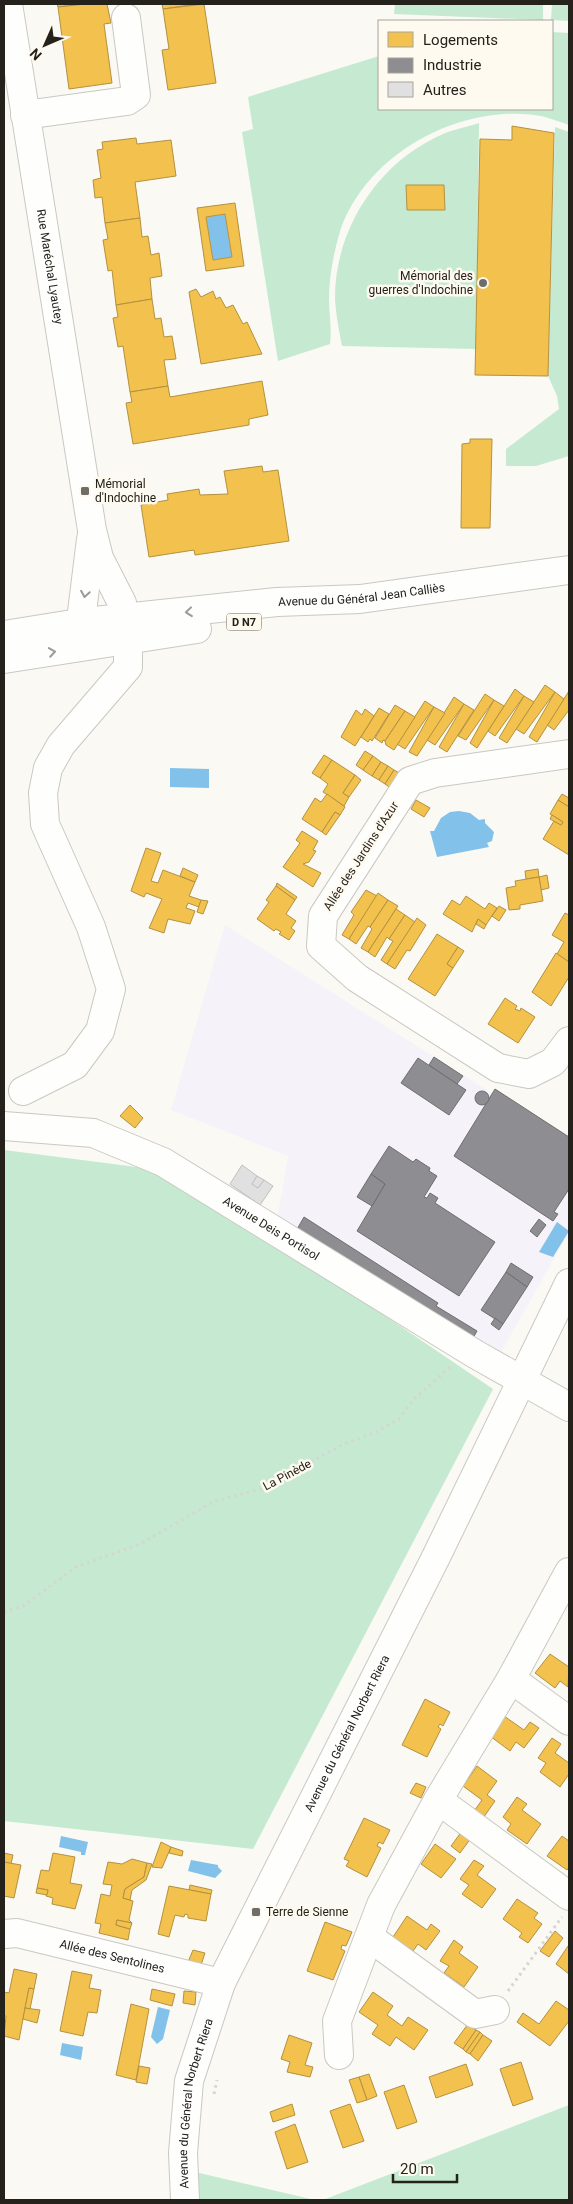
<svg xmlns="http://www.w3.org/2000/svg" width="573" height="2204" font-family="Roboto,sans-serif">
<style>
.industrial{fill:#f6f2fa}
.green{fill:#c5ead1}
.water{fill:#82c2ea}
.homes{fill:#f2c14e;stroke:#b4913f;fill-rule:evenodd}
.industry{fill:#8d8d92;stroke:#6e6d6f}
.building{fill:#e1e0e1;stroke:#c0bfc0}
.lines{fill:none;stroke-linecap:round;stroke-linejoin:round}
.minor-casing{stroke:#cac8c2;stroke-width:30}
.major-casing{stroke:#cac8c2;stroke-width:30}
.path{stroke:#d6d5d4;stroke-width:3;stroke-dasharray:2.5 4;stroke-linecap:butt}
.minor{stroke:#fefefd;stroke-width:28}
.major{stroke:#fefefd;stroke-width:28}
.oneway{stroke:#9c9b98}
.poi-dot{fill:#706d68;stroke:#fefaf0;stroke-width:2}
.labels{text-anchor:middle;stroke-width:5;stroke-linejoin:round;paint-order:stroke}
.shield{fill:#fefaf0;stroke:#66635c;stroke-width:1}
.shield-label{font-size:11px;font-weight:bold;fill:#25221c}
.street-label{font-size:12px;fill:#25221c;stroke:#fefaf0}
.poi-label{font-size:12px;fill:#25221c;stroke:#fefaf0;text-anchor:start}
</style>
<rect width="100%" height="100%" fill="#faf9f4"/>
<polygon class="industrial" points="225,925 569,1142 569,1232 499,1356 277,1219 288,1156 171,1110"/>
<g class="green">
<polygon points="395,4 543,4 543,20 394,14"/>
<polygon points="552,4 569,4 569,21 551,20"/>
<path d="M 552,32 L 569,33 L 569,125 C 560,122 550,118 541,116 C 460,102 363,155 339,235 C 333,256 329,278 329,299 C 329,314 332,328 330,344 L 278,361 L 242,132 L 253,129 L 248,97 L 379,56 L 379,109 L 552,109 Z"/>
<path d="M 479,123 L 476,349 L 342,346 C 339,331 336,315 335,300 C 334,230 378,162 443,134 C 454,129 467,127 479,123 Z"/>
<polygon points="555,127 569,132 569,456 536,466 506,466 506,449 559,409 557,396 548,376"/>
<polygon points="4,1150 152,1169 347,1290 493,1389 253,1849 4,1821"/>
<polygon points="569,2105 569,2200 323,2200"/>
<polygon points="195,2172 315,2200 200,2200"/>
</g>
<g class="water">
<polygon points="225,214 232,257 213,260 206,217"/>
<polygon points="170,768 209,769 209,788 170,787"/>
<polygon points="459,811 470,813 479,820 485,819 485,823 494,832 492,841 487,843 489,847 437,857 430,831 434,831 441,818 450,812"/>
<polygon points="557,1222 569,1231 553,1257 539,1252"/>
<polygon points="61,1836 88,1842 85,1855 81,1855 81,1852 59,1847"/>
<polygon points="191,1860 218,1865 218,1867 222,1871 215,1878 188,1871"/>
<polygon points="158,2007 170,2010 163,2039 157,2044 151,2037"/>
<polygon points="62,2043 83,2047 81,2060 60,2055"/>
</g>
<g class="homes">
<polygon points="57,4 86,4 58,7"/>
<polygon points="86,4 107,4 111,23 104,24 112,83 69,89 58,7"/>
<polygon points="162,4 198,4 163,9"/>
<polygon points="204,4 216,83 168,90 162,50 169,49 163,9"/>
<polygon points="512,126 554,133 548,376 475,375 480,139 512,140"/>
<polygon points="136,138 137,144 171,140 176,176 135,182 140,218 105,223 102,197 95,198 93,180 101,178 97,150 103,149 102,142"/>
<polygon points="406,185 444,185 445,210 407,210"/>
<path d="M 235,203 L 244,266 L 206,271 L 197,208 ZM 225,214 L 232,257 L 213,260 L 206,217 Z"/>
<polygon points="140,218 142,237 148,236 151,255 159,253 162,276 150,278 152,299 116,305 112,270 108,271 103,240 108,239 105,223"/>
<polygon points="196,289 201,297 213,291 216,299 220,297 226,308 233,305 243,324 247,322 262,354 201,364 189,292"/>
<polygon points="152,299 155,319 161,318 164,337 172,336 176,359 164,360 168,386 130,392 123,346 118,347 113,318 118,317 116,305"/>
<polygon points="262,381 268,415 249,419 249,425 133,444 126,403 132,402 130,392 168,386 170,397"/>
<polygon points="470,439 492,439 490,528 461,528 462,444 470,443"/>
<polygon points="262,466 263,472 278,470 289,541 195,555 194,550 149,557 141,505 168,500 167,494 199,489 200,495 228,494 224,471"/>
<polygon points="545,685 555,692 524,734 516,729"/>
<polygon points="515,689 524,696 495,736 488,731"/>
<polygon points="569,691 569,710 554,730 547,725"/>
<polygon points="555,692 564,699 537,742 529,737"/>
<polygon points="485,694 494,700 466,740 458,736"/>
<polygon points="524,696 534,702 507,743 499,738"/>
<polygon points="454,697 464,704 435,745 427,740"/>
<polygon points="494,700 504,706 477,748 470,743"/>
<polygon points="425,701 434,707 405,749 397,744"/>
<polygon points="464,704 474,710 447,752 439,747"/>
<polygon points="395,705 405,711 385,741 383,740 382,743 375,738"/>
<polygon points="434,707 445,713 417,756 409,752"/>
<polygon points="379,708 389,714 372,741 370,739 368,742 361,737"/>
<polygon points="365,709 374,716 355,746 341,737 356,710 362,715"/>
<polygon points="405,711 415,717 394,750 386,745 385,741"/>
<polygon points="365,751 373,756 363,770 356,765"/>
<polygon points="324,755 332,760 320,778 312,773"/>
<polygon points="373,756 381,762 372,776 363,770"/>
<polygon points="332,760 355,775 343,793 349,797 344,806 323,792 328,784 320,778"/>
<polygon points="381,762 388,766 379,780 372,776"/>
<polygon points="388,766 394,770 385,784 379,780"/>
<polygon points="394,770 401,774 392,789 385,784"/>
<polygon points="355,775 361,780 349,797 343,793"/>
<polygon points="327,794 345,807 340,815 335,812 322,832 302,819 315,798 321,802"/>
<polygon points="562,794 569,798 569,807 558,800"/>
<polygon points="416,800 430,808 424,817 411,809"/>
<polygon points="558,800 569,807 569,855 543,839 554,821 561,825 563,822 550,814"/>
<polygon points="335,812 340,815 326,835 322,832"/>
<polygon points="552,815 563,822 561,825 550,819"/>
<polygon points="302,831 318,841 313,850 316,851 309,862 303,864 321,873 313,887 283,867 300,843 296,840"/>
<polygon points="146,848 161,853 151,881 158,883 163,870 195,882 189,896 201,900 199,907 188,903 186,908 195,911 190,924 168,919 164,933 149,928 162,899 146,893 144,897 131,891"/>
<polygon points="183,868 198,875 195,882 180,876"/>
<polygon points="538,869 539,877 526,879 525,871"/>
<polygon points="547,875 549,888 541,890 539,877"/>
<polygon points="539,877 543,901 520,905 520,909 509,910 506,888 516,886 515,881"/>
<polygon points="277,883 297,897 295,900 276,886"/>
<polygon points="276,886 295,900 286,914 296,921 291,928 295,931 289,940 279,934 281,932 276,929 274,931 257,919 269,902 266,900"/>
<polygon points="366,890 377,896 349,939 342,935 354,915 351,912"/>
<polygon points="378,893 388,900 370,927 368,926 356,944 349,939"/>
<polygon points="466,896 485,909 489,903 497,908 486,925 478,919 472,932 443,914 452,900 460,905"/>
<polygon points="201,900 208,901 203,914 197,912"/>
<polygon points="388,900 398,906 368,952 361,948 372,929 370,927"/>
<polygon points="499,906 506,910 499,921 492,916"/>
<polygon points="396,909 405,915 389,939 387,937 375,957 368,952"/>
<polygon points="565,913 569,915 569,962 557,954 564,942 552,935"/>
<polygon points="405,915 415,922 387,964 381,960 393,941 389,939"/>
<polygon points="417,918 426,925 410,951 407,950 395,969 387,964"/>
<polygon points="478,919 486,925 484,929 476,924"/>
<polygon points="437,934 458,947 447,964 453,968 435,996 408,979"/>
<polygon points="458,947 464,951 453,968 447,964"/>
<polygon points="556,953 569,962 569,977 551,1006 532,992"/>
<polygon points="505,998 517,1006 515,1009 520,1011 521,1008 535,1017 518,1043 488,1024"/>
<polygon points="130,1105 143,1118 135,1128 120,1116"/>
<polygon points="550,1654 569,1667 568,1687 560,1681 555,1688 535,1673"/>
<polygon points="425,1699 450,1712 443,1726 440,1724 438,1727 441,1729 427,1757 402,1745"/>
<polygon points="504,1716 524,1730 530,1722 539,1728 524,1748 516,1742 510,1751 490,1736"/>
<polygon points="552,1738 561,1744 555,1753 569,1763 569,1774 560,1787 540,1772 546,1763 538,1758"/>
<polygon points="477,1766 497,1781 487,1795 495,1801 481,1821 472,1814 482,1800 463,1786"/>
<polygon points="416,1783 426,1787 421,1798 410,1793"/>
<polygon points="517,1797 527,1804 522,1810 541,1824 527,1844 507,1830 511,1824 503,1817"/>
<polygon points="364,1818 390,1830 383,1844 379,1842 377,1846 381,1848 367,1877 346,1866 349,1861 344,1859"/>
<polygon points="462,1831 471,1838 460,1853 451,1846"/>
<polygon points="562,1836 569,1841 569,1867 567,1870 547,1856"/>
<polygon points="161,1842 171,1847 162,1868 152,1867"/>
<polygon points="435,1844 456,1859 441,1878 421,1864"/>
<polygon points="171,1847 183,1851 182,1856 169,1853"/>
<polygon points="4,1853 13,1855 11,1864 4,1862"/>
<polygon points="53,1853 75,1857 70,1883 82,1885 75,1909 52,1904 53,1898 46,1896 48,1890 37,1888 41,1870 49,1871"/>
<polygon points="132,1859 147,1863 144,1877 125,1889 123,1898 133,1901 129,1920 132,1923 117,1920 116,1925 130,1929 128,1940 99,1933 101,1924 95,1923 101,1894 110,1896 112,1885 103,1884 108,1862 122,1864"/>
<polygon points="474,1860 484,1866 477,1875 496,1889 482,1908 462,1894 469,1885 460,1879"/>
<polygon points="4,1862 21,1865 14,1898 4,1896"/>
<polygon points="147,1863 152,1864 146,1880 132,1890 130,1900 123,1898 125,1889 144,1877"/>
<polygon points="190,1885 212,1890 211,1894 189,1890"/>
<polygon points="169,1886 211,1894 206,1921 188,1918 188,1915 185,1914 184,1917 175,1915 169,1937 158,1934"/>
<polygon points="37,1888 48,1890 47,1895 36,1893"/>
<polygon points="517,1899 538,1913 534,1918 542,1924 528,1943 519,1937 522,1933 503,1919"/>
<polygon points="407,1916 427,1930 431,1924 440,1931 426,1950 418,1944 413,1951 393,1937"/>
<polygon points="117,1920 132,1923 130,1929 116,1925"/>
<polygon points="325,1922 352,1932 346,1946 342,1945 341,1949 345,1951 333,1980 307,1971"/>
<polygon points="555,1931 563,1938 549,1957 540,1951"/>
<polygon points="454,1940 463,1947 459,1953 478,1967 464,1987 444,1973 449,1966 440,1961"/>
<polygon points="568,1946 569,1947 569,1974 556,1964"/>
<polygon points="193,1950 205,1953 201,1965 188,1962"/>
<polygon points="14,1969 37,1974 34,1989 29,1988 19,2040 4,2036 6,2016 4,2016 4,1992 9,1993"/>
<polygon points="72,1971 92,1975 89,1988 101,1990 97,2013 88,2012 83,2036 60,2031"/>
<polygon points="29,1988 34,1989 30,2009 25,2008"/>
<polygon points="152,1989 175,1994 172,2006 150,2000"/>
<polygon points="184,1991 196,1992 195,2005 183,2003"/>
<polygon points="373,1992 393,2006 387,2015 402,2026 408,2017 428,2030 414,2050 396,2037 390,2046 372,2034 378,2025 359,2012"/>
<polygon points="556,2001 569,2010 569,2021 550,2046 517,2022 523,2013 539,2024"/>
<polygon points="131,2004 149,2009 136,2080 116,2075"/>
<polygon points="25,2008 40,2010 37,2023 23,2019"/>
<polygon points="468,2024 476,2030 463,2049 454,2043"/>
<polygon points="476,2030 480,2032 466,2052 463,2049"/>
<polygon points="480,2032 483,2035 470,2054 466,2052"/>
<polygon points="289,2035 312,2043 305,2065 313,2067 310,2077 287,2072 290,2062 281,2059"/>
<polygon points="483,2035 492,2041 478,2061 470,2054"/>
<polygon points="521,2062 533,2099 513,2106 500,2069"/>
<polygon points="466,2064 473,2085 436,2098 429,2077"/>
<polygon points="139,2066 150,2068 147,2084 136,2082"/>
<polygon points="369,2074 377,2096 367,2100 359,2077"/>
<polygon points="359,2077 367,2100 357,2103 349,2080"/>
<polygon points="404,2085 417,2122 397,2129 384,2092"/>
<polygon points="292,2104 295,2115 273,2122 270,2112"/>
<polygon points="350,2104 364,2141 343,2148 330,2111"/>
<polygon points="295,2124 308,2162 287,2169 275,2132"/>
</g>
<g class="industry">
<polygon points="434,1057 463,1076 457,1084 429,1065"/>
<polygon points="418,1058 466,1090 449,1115 401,1083"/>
<polygon points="495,1089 569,1137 569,1189 554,1212 558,1214 553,1221 454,1156"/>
<circle cx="482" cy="1098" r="7"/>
<polygon points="389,1146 413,1162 416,1159 430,1168 429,1171 437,1176 424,1197 427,1198 430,1193 438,1198 435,1203 495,1242 459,1296 357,1231 385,1184 371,1174"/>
<polygon points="371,1174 385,1184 372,1206 357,1197"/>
<polygon points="304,1217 438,1303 436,1306 477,1331 470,1343 296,1231"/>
<polygon points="539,1219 546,1225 537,1237 530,1231"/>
<polygon points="511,1263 533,1277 527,1287 506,1272"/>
<polygon points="506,1272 527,1287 503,1324 481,1310"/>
<polygon points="495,1318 503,1324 499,1330 491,1324"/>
</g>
<g class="building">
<polygon points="242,1165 257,1176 252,1184 258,1188 264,1180 273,1186 260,1205 230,1184"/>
<polygon points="257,1176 264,1180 258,1188 252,1184"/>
</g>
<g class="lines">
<defs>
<g id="minor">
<path id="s1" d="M 8,4 L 92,530 L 99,558 L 122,603 L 128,639 L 128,667 L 61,745 L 48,768 L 43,793 L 45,824 L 91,927 L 111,989 L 100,1031 L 75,1065 L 23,1091"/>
<polyline points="25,115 127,101 136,95 126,18"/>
<polyline points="90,644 82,612 91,539"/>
<polyline points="569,754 435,773 410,781 323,916 321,946 357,978 498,1068 529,1074 553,1062 569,1041"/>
<path id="s2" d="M 4,1126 L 93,1133 L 163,1162 L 475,1354 L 569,1407"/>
<polyline points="511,1679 569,1721"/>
<polyline points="438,1800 569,1896"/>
<path id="s3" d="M 4,1934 L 17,1933 L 221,1983"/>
<polyline points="369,1937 475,2014 495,2010"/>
<polyline points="339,2055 337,2021 381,1905 438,1800 511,1679 569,1572"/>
</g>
<g id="major">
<path id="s4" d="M 4,635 L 85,622 L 277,602 L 360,599 L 569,570"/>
<polyline points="4,659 197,629"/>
<path id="s5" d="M 185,2200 L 183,2153 L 189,2081 L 221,1983 L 436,1557 L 569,1283"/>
</g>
</defs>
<use href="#minor" class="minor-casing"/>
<use href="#major" class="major-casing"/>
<g class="path">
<polyline points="4,1612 23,1606 76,1567 140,1544 215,1501 261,1489 342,1445 374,1433 399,1419 413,1400 450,1367"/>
<polyline points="508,1991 562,1917"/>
<polyline points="214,2094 217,2080"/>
</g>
<use href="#minor" class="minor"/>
<use href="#major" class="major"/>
</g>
<defs><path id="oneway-chevron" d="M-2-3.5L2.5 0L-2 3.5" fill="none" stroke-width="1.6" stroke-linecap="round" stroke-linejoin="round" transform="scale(1.25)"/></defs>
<g class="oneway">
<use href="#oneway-chevron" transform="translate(85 594) rotate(99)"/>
<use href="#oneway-chevron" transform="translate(189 612) rotate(174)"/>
<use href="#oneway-chevron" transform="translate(52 652) rotate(-9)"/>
</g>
<g class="poi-dot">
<circle cx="483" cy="283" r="5"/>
<rect x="80" y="486" width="10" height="10" rx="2.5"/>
<rect x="251" y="1907" width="10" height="10" rx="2.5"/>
</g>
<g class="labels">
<rect class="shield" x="226.5" y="613.5" width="35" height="17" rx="4"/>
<g class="shield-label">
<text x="244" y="626">D N7</text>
</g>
<g class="street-label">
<text dy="4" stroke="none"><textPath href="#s1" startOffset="266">Rue Maréchal Lyautey</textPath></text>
<text dy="4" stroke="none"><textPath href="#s4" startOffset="360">Avenue du Général Jean Calliès</textPath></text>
<text transform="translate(361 856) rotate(-57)" y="4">Allée des Jardins d'Azur</text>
<text dy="4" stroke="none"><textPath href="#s2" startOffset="292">Avenue Deis Portisol</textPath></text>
<text transform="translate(287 1475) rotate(-28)" y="4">La Pinède</text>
<text dy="4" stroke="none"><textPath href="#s5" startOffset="502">Avenue du Général Norbert Riera</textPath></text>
<text dy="4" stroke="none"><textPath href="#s3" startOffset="111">Allée des Sentolines</textPath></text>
<text dy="4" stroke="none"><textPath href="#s5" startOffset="98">Avenue du Général Norbert Riera</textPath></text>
</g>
<g class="poi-label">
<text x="473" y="280" text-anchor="end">Mémorial des<tspan x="473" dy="14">guerres d'Indochine</tspan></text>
<text x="95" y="488">Mémorial<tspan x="95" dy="14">d'Indochine</tspan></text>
<text x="266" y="1916">Terre de Sienne</text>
</g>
</g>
<rect width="573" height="2204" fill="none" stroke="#25221c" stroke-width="10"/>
<rect x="378" y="20" width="175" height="90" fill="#fefaf0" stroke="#a7a49b"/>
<rect x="388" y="32" width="25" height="15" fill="#f2c14e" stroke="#a7a49b"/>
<text x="423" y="45" font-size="15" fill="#25221c">Logements</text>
<rect x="388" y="58" width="25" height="15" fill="#8d8d92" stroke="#a7a49b"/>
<text x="423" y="70" font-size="15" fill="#25221c">Industrie</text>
<rect x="388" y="82" width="25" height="15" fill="#e1e0e1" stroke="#a7a49b"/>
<text x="423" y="95" font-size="15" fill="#25221c">Autres</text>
<g transform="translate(45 45) rotate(225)" stroke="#fefaf0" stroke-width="4" paint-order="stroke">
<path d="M0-4L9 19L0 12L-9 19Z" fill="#25221c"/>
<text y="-8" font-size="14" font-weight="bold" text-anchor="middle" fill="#25221c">N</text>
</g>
<path d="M393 2174v8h64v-8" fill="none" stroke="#25221c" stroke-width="2.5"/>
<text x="400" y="2174" font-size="15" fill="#25221c" stroke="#fefaf0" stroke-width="4" paint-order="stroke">20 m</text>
</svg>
